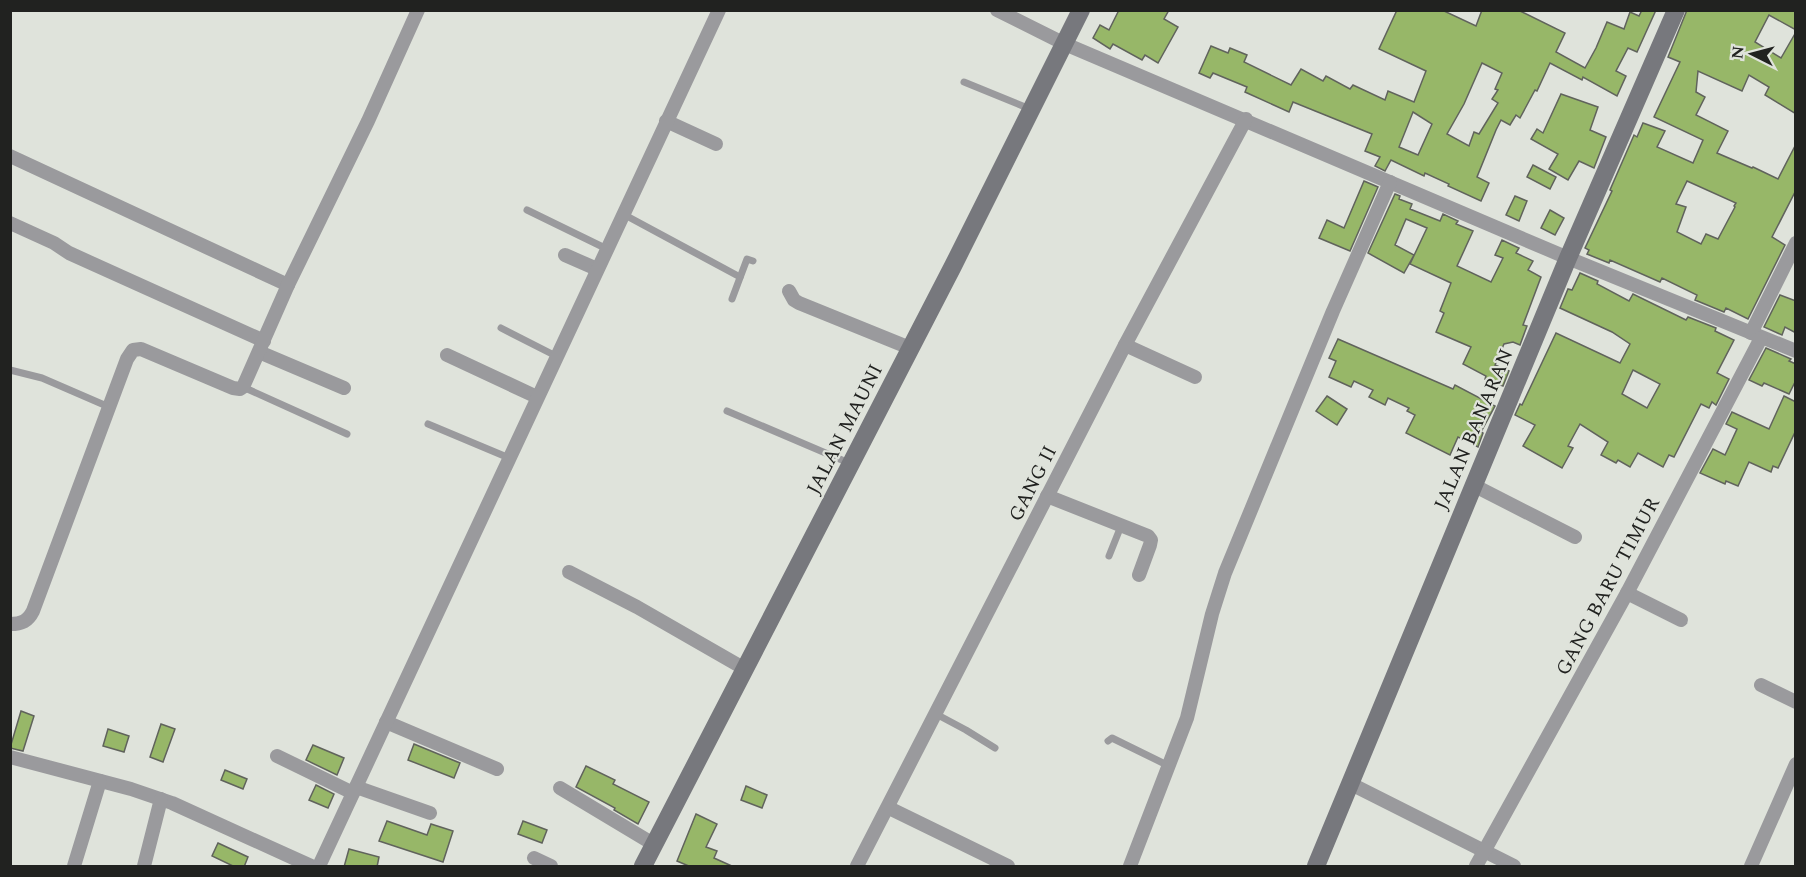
<svg xmlns="http://www.w3.org/2000/svg" width="1806" height="877" font-family="Spectral,serif">
<style>
.building{fill:#97b768;stroke:#60635c;stroke-width:1.5;fill-rule:evenodd}
.lines{fill:none;stroke-linecap:round;stroke-linejoin:round}
.lane{stroke:#9a9a9d;stroke-width:7}
.street{stroke:#9a9a9d;stroke-width:14}
.secondary{stroke:#77787d;stroke-width:18}
.labels{text-anchor:middle;stroke-width:4.5;stroke-linejoin:round;paint-order:stroke}
.street-label{font-size:20px;fill:#212220;stroke:#dfe3db}
</style>
<rect width="100%" height="100%" fill="#dfe3db"/>
<g class="building">
<polygon points="1119,10 1169,10 1164,19 1178,27 1158,63 1145,55 1142,60 1113,44 1110,49 1093,38 1100,25 1109,30"/>
<path d="M 1397,10 L 1442,10 L 1476,26 L 1482,10 L 1518,10 L 1565,33 L 1556,52 L 1585,68 L 1596,48 L 1607,22 L 1624,29 L 1630,12 L 1639,16 L 1642,10 L 1656,10 L 1637,52 L 1628,48 L 1616,71 L 1626,76 L 1617,96 L 1583,77 L 1582,80 L 1550,63 L 1537,91 L 1535,90 L 1520,118 L 1516,115 L 1510,125 L 1501,120 L 1496,130 L 1477,177 L 1489,183 L 1481,201 L 1448,186 L 1449,184 L 1425,173 L 1424,176 L 1391,160 L 1385,171 L 1375,166 L 1380,157 L 1365,151 L 1372,134 L 1293,102 L 1289,112 L 1245,92 L 1247,87 L 1213,73 L 1210,78 L 1199,73 L 1211,46 L 1228,53 L 1230,48 L 1247,55 L 1244,62 L 1291,85 L 1301,69 L 1323,81 L 1326,76 L 1350,89 L 1353,85 L 1385,100 L 1388,91 L 1414,102 L 1426,71 L 1379,49 ZM 1482,63 L 1502,73 L 1495,89 L 1498,90 L 1492,99 L 1498,103 L 1479,134 L 1474,132 L 1469,146 L 1447,134 L 1464,104 ZM 1413,112 L 1432,124 L 1418,155 L 1399,147 Z"/>
<path d="M 1687,10 L 1796,10 L 1796,30 L 1769,15 L 1755,42 L 1781,58 L 1796,32 L 1796,114 L 1765,95 L 1769,87 L 1749,75 L 1742,91 L 1698,71 L 1696,92 L 1705,97 L 1696,115 L 1728,131 L 1717,153 L 1752,168 L 1753,167 L 1778,179 L 1796,144 L 1796,190 L 1772,237 L 1785,245 L 1748,319 L 1726,308 L 1724,312 L 1695,300 L 1697,295 L 1662,278 L 1660,282 L 1610,260 L 1609,263 L 1587,254 L 1589,250 L 1585,248 L 1612,191 L 1610,190 L 1634,135 L 1637,137 L 1643,123 L 1665,131 L 1657,147 L 1693,163 L 1703,140 L 1654,117 L 1680,62 L 1668,57 ZM 1687,181 L 1736,203 L 1734,206 L 1735,207 L 1718,239 L 1706,234 L 1701,244 L 1677,232 L 1686,207 L 1676,204 Z"/>
<polygon points="1561,94 1598,107 1590,130 1606,137 1594,168 1579,161 1568,180 1549,169 1558,154 1531,139 1537,129 1543,133"/>
<polygon points="1533,165 1556,177 1550,189 1527,177"/>
<polygon points="1364,181 1378,187 1350,251 1319,238 1327,220 1344,228"/>
<polygon points="1395,194 1400,196 1399,199 1412,204 1410,209 1440,221 1443,214 1458,221 1456,224 1473,231 1457,266 1491,282 1503,258 1495,255 1502,240 1519,248 1516,253 1533,261 1528,270 1541,277 1523,325 1527,326 1520,345 1513,342 1504,344 1495,365 1509,371 1503,386 1485,379 1486,376 1463,364 1471,347 1436,332 1444,313 1440,311 1451,283 1410,264 1427,228 1406,219 1395,245 1414,255 1404,273 1368,253"/>
<polygon points="1515,196 1527,201 1519,221 1506,215"/>
<polygon points="1550,210 1564,218 1555,235 1541,228"/>
<path d="M 1580,273 L 1598,281 L 1597,284 L 1629,301 L 1633,294 L 1686,320 L 1688,317 L 1716,328 L 1715,331 L 1734,340 L 1717,373 L 1729,379 L 1716,405 L 1712,402 L 1709,408 L 1701,404 L 1674,457 L 1669,455 L 1663,467 L 1638,453 L 1630,467 L 1618,460 L 1616,463 L 1601,455 L 1608,442 L 1580,424 L 1568,446 L 1573,448 L 1562,468 L 1523,446 L 1535,425 L 1515,415 L 1520,404 L 1522,405 L 1556,333 L 1620,363 L 1630,344 L 1612,332 L 1560,308 L 1568,289 L 1572,290 ZM 1633,370 L 1660,384 L 1647,408 L 1622,394 Z"/>
<polygon points="1780,295 1796,301 1796,333 1785,327 1782,335 1764,327"/>
<polygon points="1338,339 1453,389 1455,385 1495,406 1481,432 1483,433 1478,447 1458,437 1450,455 1406,433 1415,415 1407,411 1409,408 1388,398 1385,405 1369,397 1373,390 1354,381 1351,387 1329,377 1336,361 1329,358"/>
<polygon points="1766,348 1791,359 1789,361 1796,364 1796,380 1789,394 1764,383 1762,386 1749,380"/>
<polygon points="1327,396 1347,409 1337,425 1316,411"/>
<polygon points="1784,396 1796,402 1796,430 1778,468 1773,466 1771,472 1749,462 1738,486 1726,481 1725,484 1700,473 1713,449 1725,455 1737,429 1726,424 1732,412 1769,429"/>
<polygon points="21,711 34,716 23,751 10,748"/>
<polygon points="161,724 175,729 163,762 150,757"/>
<polygon points="108,729 129,736 124,752 103,746"/>
<polygon points="414,744 460,763 454,778 408,760"/>
<polygon points="313,745 344,758 337,775 306,760"/>
<polygon points="586,766 615,780 613,784 649,802 638,824 614,810 615,808 576,787"/>
<polygon points="225,770 247,779 243,789 221,780"/>
<polygon points="316,785 334,794 328,808 309,800"/>
<polygon points="746,786 767,795 762,808 741,800"/>
<polygon points="696,814 717,824 706,847 717,851 714,858 734,867 691,867 677,861"/>
<polygon points="387,821 427,835 431,824 453,831 443,862 379,841"/>
<polygon points="523,821 547,830 542,843 518,834"/>
<polygon points="218,843 248,857 244,867 235,867 212,856"/>
<polygon points="349,849 379,857 377,867 344,867"/>
</g>
<g class="lines">
<g class="lane">
<polyline points="964,82 1030,109"/>
<polyline points="527,210 607,249"/>
<polyline points="623,214 740,277"/>
<polyline points="732,299 747,259 753,261"/>
<polyline points="501,328 556,356"/>
<polyline points="10,370 42,378 109,407"/>
<polyline points="243,387 347,434"/>
<polyline points="727,411 849,463"/>
<polyline points="428,424 509,458"/>
<polyline points="1109,556 1121,526"/>
<polyline points="936,714 966,730 995,748"/>
<polyline points="1108,741 1112,738 1114,739 1169,766"/>
</g>
<g class="street">
<polyline points="997,10 1065,44 1568,258 1796,351"/>
<polyline points="666,121 716,144"/>
<polyline points="10,156 288,285"/>
<polyline points="10,223 54,243 69,253 264,341"/>
<polyline points="565,255 597,269"/>
<polyline points="789,291 794,300 799,303 910,348"/>
<polyline points="1751,333 1796,243"/>
<polyline points="1125,345 1195,377"/>
<polyline points="259,352 344,388"/>
<polyline points="447,355 537,397"/>
<polyline points="1473,485 1575,537"/>
<polyline points="1047,496 1148,536 1151,540 1150,545 1139,575"/>
<polyline points="569,572 637,607 745,669"/>
<polyline points="1627,593 1681,620"/>
<path d="M 10,624 C 22,624 28,621 33,611 L 127,359 L 133,350 L 141,349 L 233,388 L 240,389 L 243,387 L 288,285 L 368,121 L 418,10"/>
<polyline points="1761,685 1796,702"/>
<polyline points="386,722 497,769"/>
<polyline points="277,756 353,793"/>
<polyline points="10,757 131,789 172,803 311,866"/>
<polyline points="1351,784 1514,866"/>
<polyline points="356,787 430,813"/>
<polyline points="560,788 655,845"/>
<polyline points="889,808 1008,866"/>
<polyline points="534,858 551,866"/>
<polyline points="74,866 100,781"/>
<polyline points="144,866 161,799"/>
<polyline points="319,866 719,10"/>
<polyline points="857,866 1125,345 1246,119"/>
<polyline points="1130,866 1187,718 1212,614 1225,573 1333,311 1390,182"/>
<polyline points="1476,866 1627,593 1761,338"/>
<polyline points="1751,866 1796,764"/>
</g>
<g class="secondary">
<polyline points="643,866 953,266 1081,10"/>
<polyline points="1316,866 1568,258 1676,10"/>
</g>
</g>
<g class="labels">
<g class="street-label">
<text transform="translate(844 429) rotate(-63)" y="7">JALAN MAUNI</text>
<text transform="translate(1473 429) rotate(-67)" y="7">JALAN BANARAN</text>
<text transform="translate(1032 483) rotate(-63)" y="7">GANG II</text>
<text transform="translate(1607 586) rotate(-62)" y="7">GANG BARU TIMUR</text>
</g>
</g>
<rect width="1806" height="877" fill="none" stroke="#212220" stroke-width="24"/>
<g transform="translate(1752 54) rotate(276)" stroke="#dfe3db" stroke-width="4.5" paint-order="stroke">
<path d="M0-4.5L10 22L0 15L-10 22Z" fill="#212220"/>
<text y="-9" font-size="16" font-weight="bold" text-anchor="middle" fill="#212220">N</text>
</g>
</svg>
